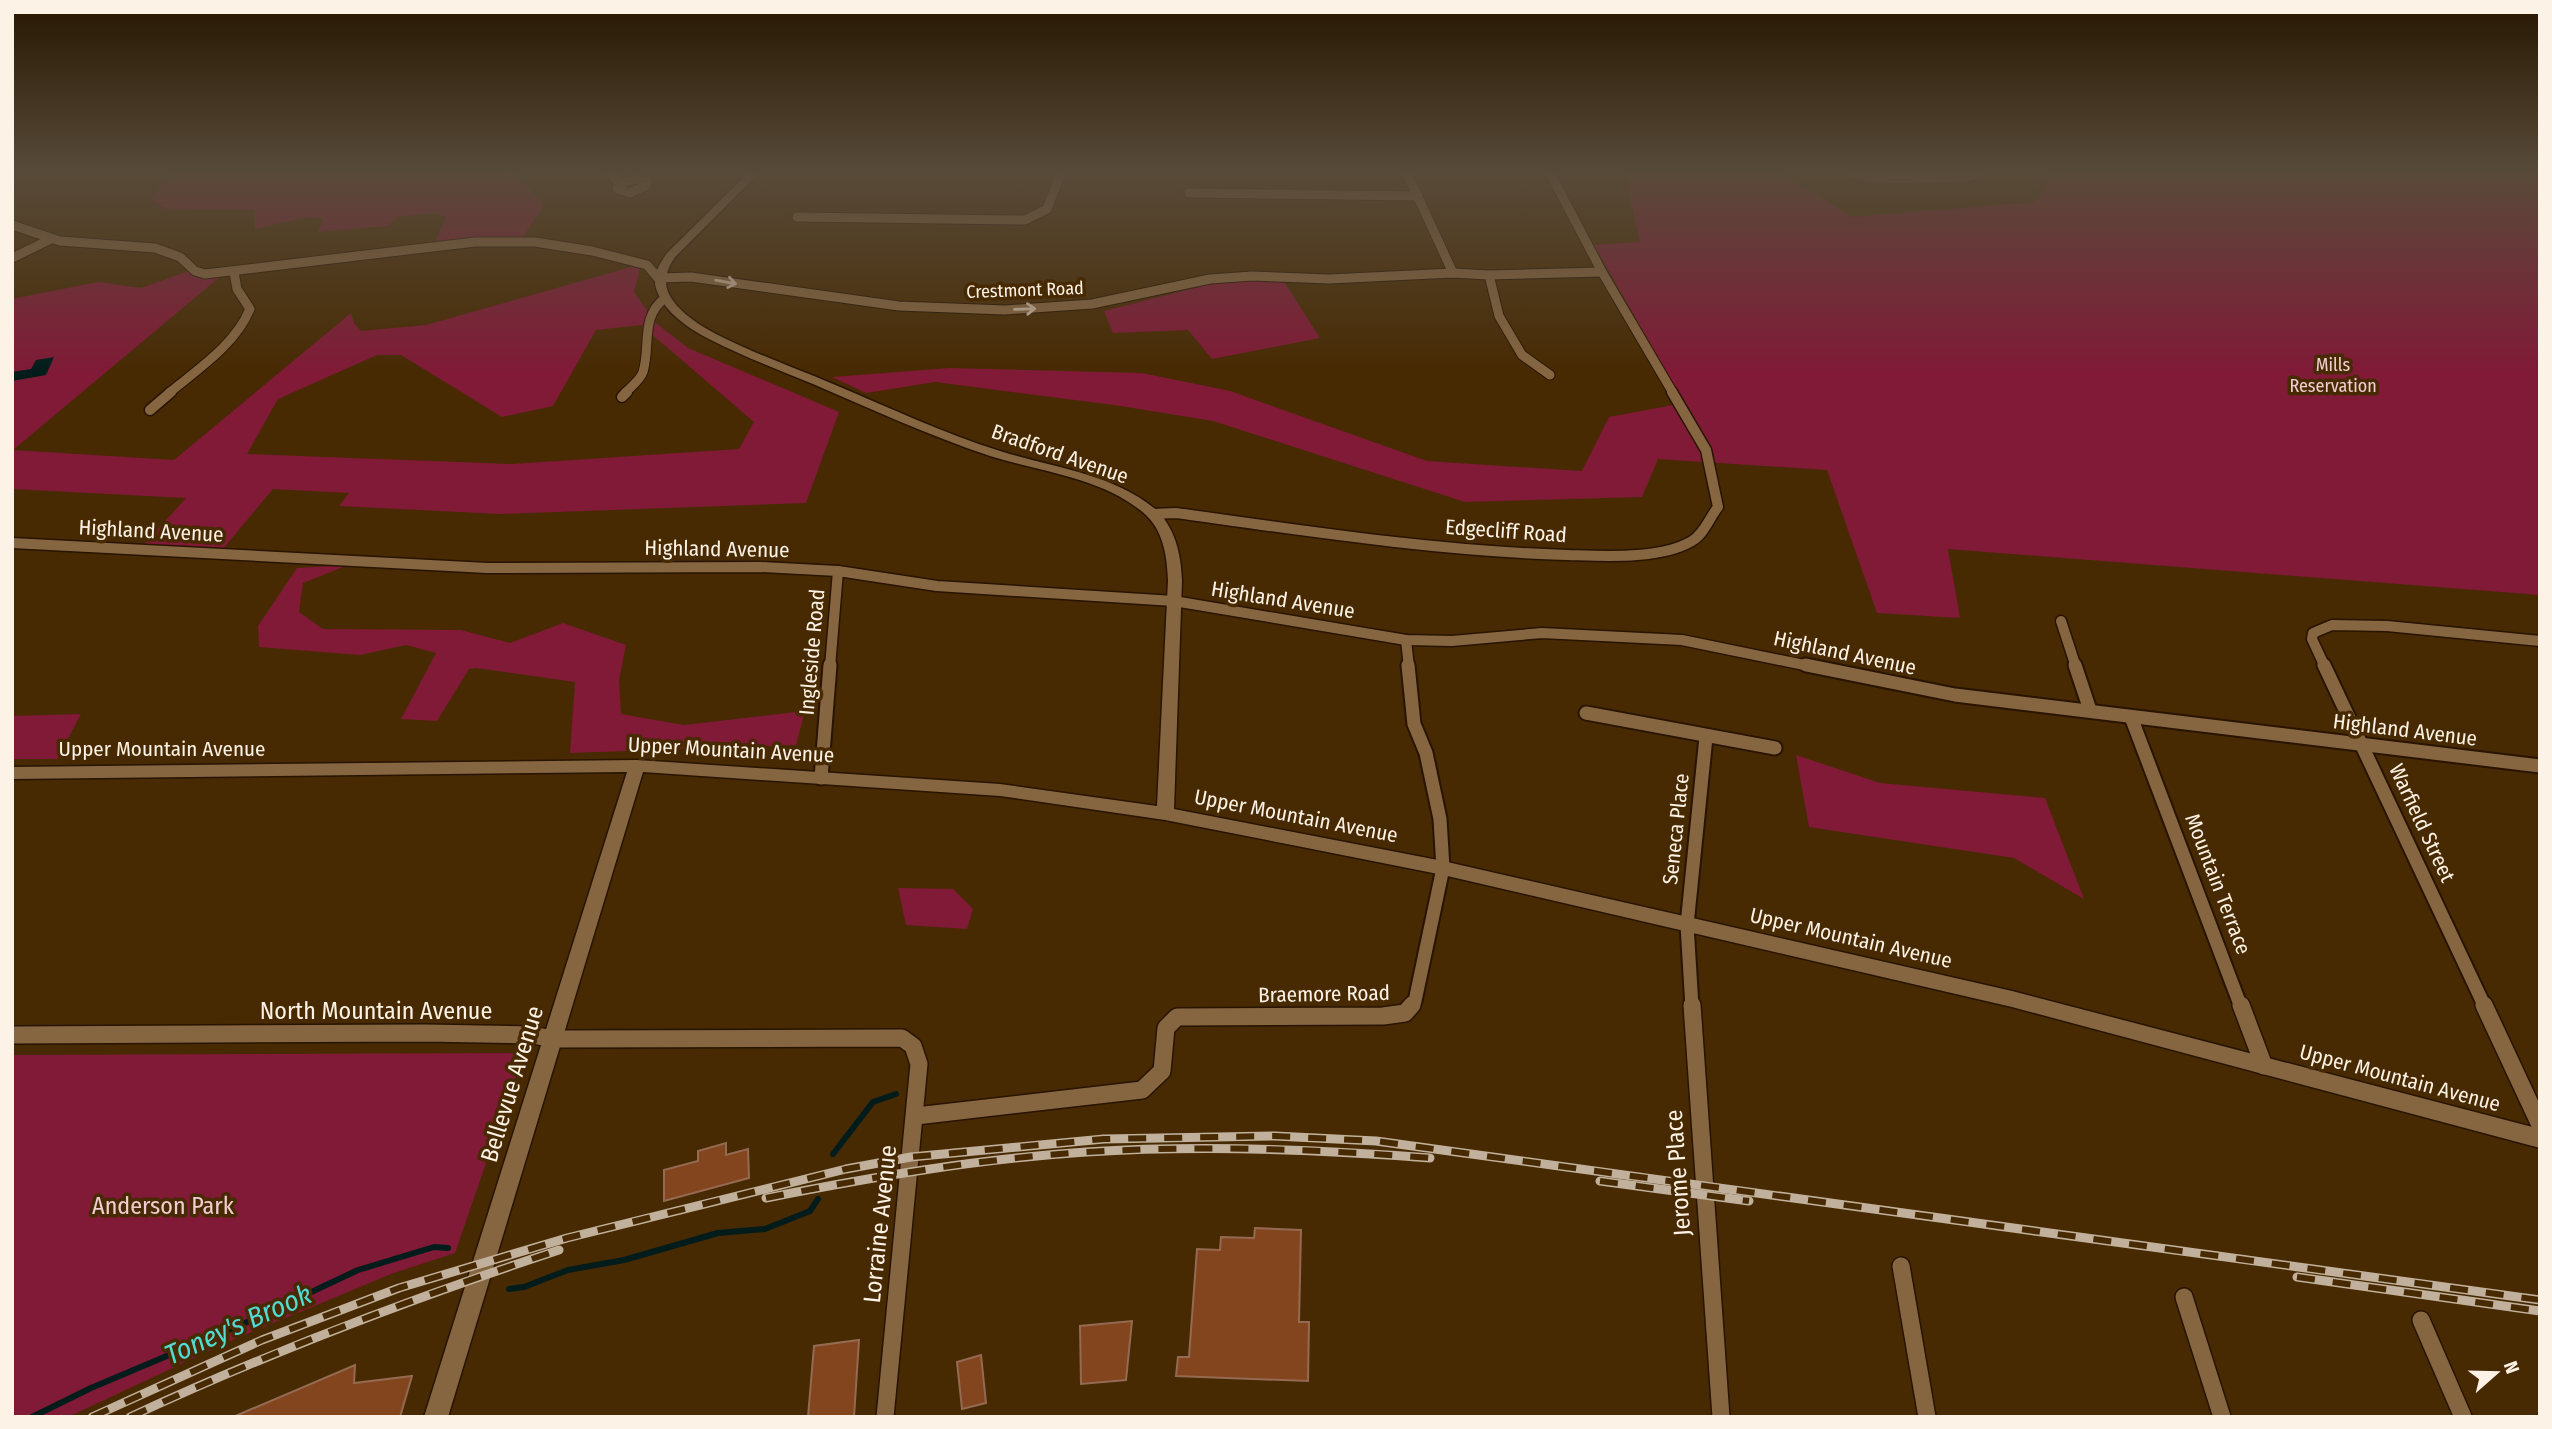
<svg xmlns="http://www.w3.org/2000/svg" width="2552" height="1429" font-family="'Fira Sans Condensed',sans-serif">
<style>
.green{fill:#801a37;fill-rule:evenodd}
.water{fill:#021c1b}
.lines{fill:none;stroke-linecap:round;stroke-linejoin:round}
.stream{stroke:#021c1b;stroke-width:6}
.building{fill:#83451e;stroke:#956a52;stroke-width:2}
.minor-far3-casing{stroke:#281400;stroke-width:11}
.minor-far2-casing{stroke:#281400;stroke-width:13}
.minor-far1-casing{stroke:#281400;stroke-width:17}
.minor-casing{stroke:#281400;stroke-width:20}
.tertiary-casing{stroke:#281400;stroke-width:3}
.minor-far3{stroke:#866641;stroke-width:9}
.minor-far2{stroke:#866641;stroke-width:10}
.minor-far1{stroke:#866641;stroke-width:13}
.minor{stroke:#866641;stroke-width:17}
.tertiary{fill:#866641;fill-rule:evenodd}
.rail-casing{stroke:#c1b09b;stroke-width:9}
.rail{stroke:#472a02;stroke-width:6;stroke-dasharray:18;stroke-linecap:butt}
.oneway{stroke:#cdbaa4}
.labels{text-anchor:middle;stroke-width:7;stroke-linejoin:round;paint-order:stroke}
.far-street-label{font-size:18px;fill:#fdf2e6;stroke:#472a02}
.far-park-label{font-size:18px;fill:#f0cdd1;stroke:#472a02}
.street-label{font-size:21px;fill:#fdf2e6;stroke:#472a02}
.near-street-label{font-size:24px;fill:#fdf2e6;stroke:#472a02}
.near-park-label{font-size:24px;fill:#f0cdd1;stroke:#472a02}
.near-water-label{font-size:28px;font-style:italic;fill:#52dbd3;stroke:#472a02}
</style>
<rect width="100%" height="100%" fill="#472a02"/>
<g class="green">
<polygon points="175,173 515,173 544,205 519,243 432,248 446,217 434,213 398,217 388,226 318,232 323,219 307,217 255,229 254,210 165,209 150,198"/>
<polygon points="1624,173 1781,173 1852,217 2036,202 2053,173 2540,173 2540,595 1948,549 1960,618 1877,613 1827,470 1658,459 1642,497 1465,502 1213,421 1114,405 935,382 866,393 832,377 950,368 1142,373 1230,391 1427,461 1582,471 1609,417 1684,403 1594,245 1640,242"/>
<path d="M 635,266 L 640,269 L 634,292 L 656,323 L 688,348 L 839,412 L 806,503 L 501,514 L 339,506 L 349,493 L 273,489 L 217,556 L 138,551 L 186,498 L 12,489 L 12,299 L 98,282 L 141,288 L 192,270 L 222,275 L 13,450 L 174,460 L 351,313 L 354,323 L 361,331 L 426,325 ZM 641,325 L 754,422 L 739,449 L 512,464 L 247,454 L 278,399 L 377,355 L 401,355 L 502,417 L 553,406 L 596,330 Z"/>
<polygon points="1230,279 1283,280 1320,338 1212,359 1188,330 1113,333 1104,311"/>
<polygon points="348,565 303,583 299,612 323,629 461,630 510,643 563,623 626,645 619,680 621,714 684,725 805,711 796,745 570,753 575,682 476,668 469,669 437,721 401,719 436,653 406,645 360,655 259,647 258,626 297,568"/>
<polygon points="81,714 57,759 12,759 12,716"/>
<polygon points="1796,755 1880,783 2045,798 2084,899 2014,858 1809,827"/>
<polygon points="898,888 953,889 973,909 967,929 906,925"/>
<polygon points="524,1053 455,1253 391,1274 228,1342 68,1417 12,1417 12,1055"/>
</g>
<polygon class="water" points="54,357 46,375 12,381 12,372 31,369 36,360"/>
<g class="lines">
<g class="stream">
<polyline points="833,1154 873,1102 896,1094"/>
<polyline points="509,1289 524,1287 568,1270 624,1260 718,1233 765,1229 810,1211 818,1199"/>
<polyline points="32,1417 91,1388 252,1320 358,1270 434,1247 448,1248"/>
</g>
</g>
<g class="building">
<polygon points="726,1143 726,1155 748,1149 749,1178 664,1201 664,1170 698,1161 698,1151"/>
<polygon points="1255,1228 1301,1230 1299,1322 1309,1322 1308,1381 1176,1376 1178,1357 1189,1357 1197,1249 1220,1250 1221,1237 1254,1238"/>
<polygon points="1132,1321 1126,1380 1081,1384 1080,1326"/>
<polygon points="859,1340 854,1417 808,1417 814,1346"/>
<polygon points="981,1355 986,1403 962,1409 957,1362"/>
<polygon points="355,1365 354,1383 412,1376 400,1417 233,1417"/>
</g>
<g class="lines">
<defs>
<g id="minor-far3">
<polyline points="609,173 621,183"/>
<polyline points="1407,173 1453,273"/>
<polyline points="1550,173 1602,272 1673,393"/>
<polyline points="1853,173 1877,179 1967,177 1981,173"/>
<polygon points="636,179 647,182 646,186 630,193 617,189 621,183"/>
<polyline points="1189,193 1418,196"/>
<polyline points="797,217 1025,220 1047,209 1061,173"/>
<polyline points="12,225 60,241 155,248 180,257 195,271 205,274 475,242 535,242 592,251 647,265 658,278 691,277 899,306 1005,310 1092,304 1210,279 1252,276 1329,279 1453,273 1489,275 1602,272"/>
<polyline points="12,258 51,239"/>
<polyline points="1489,275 1499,316 1522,355 1550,375"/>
<path d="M 169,393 C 198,369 235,345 250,309 L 237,289 L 234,272"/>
<path d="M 625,393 C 631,387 641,379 643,372 C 651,345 640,317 665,298"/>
</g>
<g id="minor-far2">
<polyline points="622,397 627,392"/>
<polyline points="150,410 171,392"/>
<path d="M 1152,514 L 1176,513 C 1306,531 1436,551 1567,555 C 1603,556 1660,560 1692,541 C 1704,534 1710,517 1718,507 L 1706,450 L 1672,392"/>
<polyline points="12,543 487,568 760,567 838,571 937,586 1174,601 1406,640 1452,641 1542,633 1682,640 1814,667"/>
<polyline points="2061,621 2076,667"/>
<polyline points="1406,640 1409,667"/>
<polyline points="830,667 838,571"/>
<polyline points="2325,667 2312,639 2313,633 2332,625 2387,626 2540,641"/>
</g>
<g id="minor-far1">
<polyline points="1408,665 1414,724 1426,753 1440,819 1443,868 1415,1001 1410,1007"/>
<polyline points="1806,665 1955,695 2540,766"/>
<polyline points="2075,665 2090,710"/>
<polyline points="2324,665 2485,1007"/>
<polyline points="1586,713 1775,748"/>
<polyline points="2131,717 2241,1007"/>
<polyline points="821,778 830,665"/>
<polyline points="1692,1007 1687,925 1706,737"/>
</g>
<g id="minor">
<polyline points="1692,1005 1721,1417"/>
<polyline points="2241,1005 2264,1066"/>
<polyline points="2484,1005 2540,1125"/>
<polyline points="12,1035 425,1033 532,1035 554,1039 902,1038 913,1046 919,1064 885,1417"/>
<polyline points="916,1116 1142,1090 1162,1071 1166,1028 1177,1017 1383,1016 1405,1013 1412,1005"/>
<polyline points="1901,1266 1927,1417"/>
<polyline points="2184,1297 2222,1417"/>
<polyline points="2421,1320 2463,1417"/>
</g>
<path id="tertiary" d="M 748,173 L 759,173 L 675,257 C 668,268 663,278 668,292 C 676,311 702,327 720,336 C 756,354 795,368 833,384 C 888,407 943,433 1000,451 C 1051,467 1111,473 1154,508 C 1175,526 1181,554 1182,580 L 1174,809 L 1443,861 L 2012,991 L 2540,1129 L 2540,1148 L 2012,1007 L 1443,875 L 1292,845 L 1165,820 L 1000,796 L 643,772 L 448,1417 L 424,1417 L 627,772 L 12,779 L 12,767 L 637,760 L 1000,784 L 1157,806 L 1168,580 C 1167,558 1164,533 1147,516 C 1106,478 1041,472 990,456 C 930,436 871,409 813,384 C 779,370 744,357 711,340 C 691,330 665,313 657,291 C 651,276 659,265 667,253 Z"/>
</defs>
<use href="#minor-far3" class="minor-far3-casing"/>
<use href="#minor-far2" class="minor-far2-casing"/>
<use href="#minor-far1" class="minor-far1-casing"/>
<use href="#minor" class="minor-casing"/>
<use href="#tertiary" class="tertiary-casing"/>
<use href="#minor-far3" class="minor-far3"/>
<use href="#minor-far2" class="minor-far2"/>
<use href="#minor-far1" class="minor-far1"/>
<use href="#minor" class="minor"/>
<use href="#tertiary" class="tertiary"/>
<defs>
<g id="rail">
<polyline points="1600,1181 1749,1201"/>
<path d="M 766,1198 C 872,1177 978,1159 1086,1152 C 1201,1145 1316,1149 1430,1158"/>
<polyline points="2297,1277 2540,1311"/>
<polyline points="92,1417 262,1340 399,1288 567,1238 846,1169 911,1157 1104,1139 1275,1136 1376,1141 2540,1300"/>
<path d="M 130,1417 C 270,1352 413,1298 559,1250"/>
</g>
</defs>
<use href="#rail" class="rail-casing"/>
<use href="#rail" class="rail"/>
</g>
<defs><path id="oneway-shaft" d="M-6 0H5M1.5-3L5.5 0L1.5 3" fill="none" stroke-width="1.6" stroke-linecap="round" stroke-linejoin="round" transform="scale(1.75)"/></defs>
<g class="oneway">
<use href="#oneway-shaft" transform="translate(726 282) rotate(10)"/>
<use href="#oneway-shaft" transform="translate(1025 309) rotate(-2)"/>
</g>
<linearGradient id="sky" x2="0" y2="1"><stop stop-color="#271701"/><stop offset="0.46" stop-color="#584a39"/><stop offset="1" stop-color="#584a39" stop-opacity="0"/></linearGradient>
<rect width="2552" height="373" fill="url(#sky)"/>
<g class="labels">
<g class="far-street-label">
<text transform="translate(1025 290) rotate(-2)" y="6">Crestmont Road</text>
</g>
<g class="far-park-label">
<text x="2333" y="371">Mills<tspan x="2333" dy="21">Reservation</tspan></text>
</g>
<g class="street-label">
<text transform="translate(1060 454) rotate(19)" y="7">Bradford Avenue</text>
<text transform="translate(151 531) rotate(3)" y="7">Highland Avenue</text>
<text transform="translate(1506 531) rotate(4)" y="7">Edgecliff Road</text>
<text transform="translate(717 549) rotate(1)" y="7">Highland Avenue</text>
<text transform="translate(1283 600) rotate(9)" y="7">Highland Avenue</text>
<text transform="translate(812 652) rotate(-85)" y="7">Ingleside Road</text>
<text transform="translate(1845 653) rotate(12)" y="7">Highland Avenue</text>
<text transform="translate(2405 730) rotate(7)" y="7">Highland Avenue</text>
<text x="162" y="756">Upper Mountain Avenue</text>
<text transform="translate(731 750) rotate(3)" y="7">Upper Mountain Avenue</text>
<text transform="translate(1296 816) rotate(11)" y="7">Upper Mountain Avenue</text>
<text transform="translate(2422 823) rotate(65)" y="7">Warfield Street</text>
<text transform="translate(1676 829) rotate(-84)" y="7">Seneca Place</text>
<text transform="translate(2218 884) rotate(69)" y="7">Mountain Terrace</text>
<text transform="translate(1851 938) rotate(13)" y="7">Upper Mountain Avenue</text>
<text transform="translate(1324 994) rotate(-1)" y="7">Braemore Road</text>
<text transform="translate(2400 1078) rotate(15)" y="7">Upper Mountain Avenue</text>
</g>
<g class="near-street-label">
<text x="376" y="1019">North Mountain Avenue</text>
<text transform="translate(512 1084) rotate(-73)" y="8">Bellevue Avenue</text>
<text transform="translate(1678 1173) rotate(-94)" y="8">Jerome Place</text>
<text transform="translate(880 1224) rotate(-84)" y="8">Lorraine Avenue</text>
</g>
<g class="near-park-label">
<text x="163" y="1214">Anderson Park</text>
</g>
<g class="near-water-label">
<text transform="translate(238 1324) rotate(-24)" y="10">Toney's Brook</text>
</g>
</g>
<rect width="2552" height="1429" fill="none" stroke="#fdf2e6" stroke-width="28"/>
<g transform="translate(2496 1373) rotate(70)" stroke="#472a02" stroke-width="5" paint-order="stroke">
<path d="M0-5L12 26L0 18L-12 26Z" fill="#fdf2e6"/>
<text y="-10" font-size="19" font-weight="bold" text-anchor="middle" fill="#fdf2e6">N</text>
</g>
</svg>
